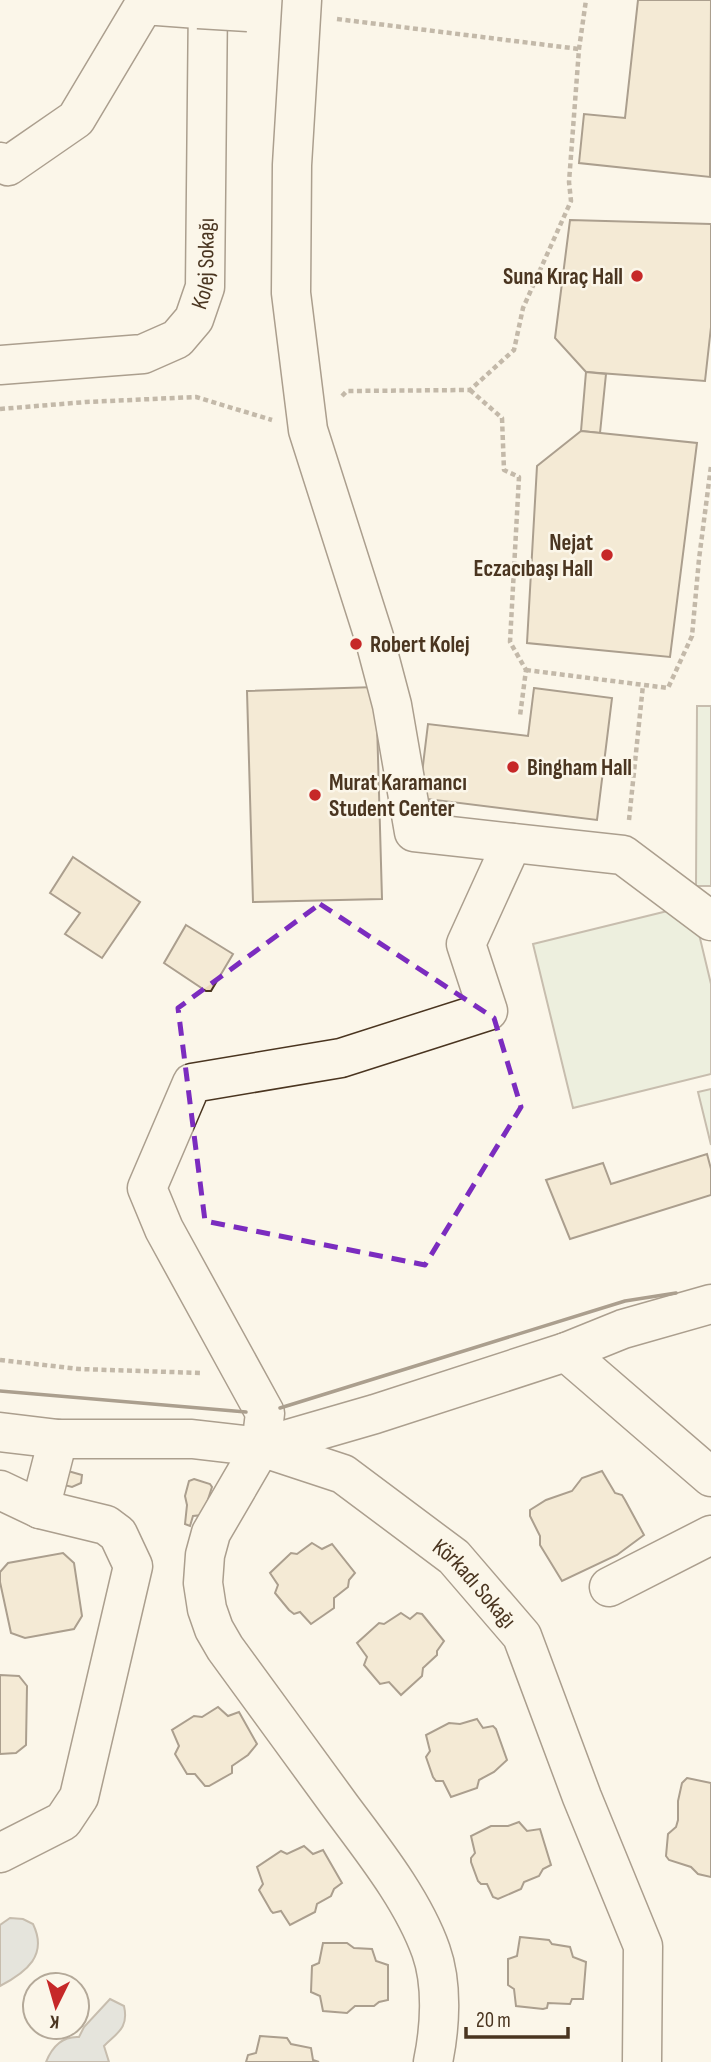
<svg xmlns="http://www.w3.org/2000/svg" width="711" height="2062" font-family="'Sofia Sans Condensed',sans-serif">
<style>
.green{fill:#dce7d0;stroke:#887966;stroke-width:2}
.water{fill:#c9cecd;stroke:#887966;stroke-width:2}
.building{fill:#ecdcbc;stroke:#4a3520;stroke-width:2}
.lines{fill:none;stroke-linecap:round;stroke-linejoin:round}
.minor-casing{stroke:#4a3520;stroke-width:41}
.path{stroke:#7f6f5c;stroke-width:4.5;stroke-dasharray:5 3.5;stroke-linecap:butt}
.minor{stroke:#fbf6e9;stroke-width:38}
.minor-bridge-casing{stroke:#4a3520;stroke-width:41;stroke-linecap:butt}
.minor-bridge{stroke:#fbf6e9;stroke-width:38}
.wall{stroke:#4a3520;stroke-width:3.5}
.marked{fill:none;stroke:#7b2cbf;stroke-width:5;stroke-dasharray:14 9;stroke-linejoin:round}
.poi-dot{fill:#c62828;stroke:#fbf6e9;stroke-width:2.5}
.labels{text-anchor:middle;stroke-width:5;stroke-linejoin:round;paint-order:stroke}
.street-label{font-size:23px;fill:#4a3520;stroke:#fbf6e9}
.poi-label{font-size:23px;font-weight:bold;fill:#4a3520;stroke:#fbf6e9;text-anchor:start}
</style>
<rect width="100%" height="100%" fill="#fbf6e9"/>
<g class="green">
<polygon points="697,706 711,706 711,886 696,886"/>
<polygon points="692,905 711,984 711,1074 573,1108 533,944"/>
<polygon points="711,1089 711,1145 698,1092"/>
</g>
<g class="water">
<path d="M 10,1918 L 23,1919 L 33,1924 C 48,1955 27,1972 0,1986 L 0,1925 Z"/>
<path d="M 110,1999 L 124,2006 C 129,2028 117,2033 104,2046 L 109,2062 L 46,2062 C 52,2047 62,2036 79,2037 L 84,2027 Z"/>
</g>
<g class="building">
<polygon points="638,0 711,0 710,177 579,163 584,114 625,118"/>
<polygon points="570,220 711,224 711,327 705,381 586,372 555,338"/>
<polygon points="586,372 606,374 600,433 581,431"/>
<polygon points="581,431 697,443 670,657 527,643 537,466"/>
<polygon points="376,687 382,899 253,902 247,691"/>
<polygon points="534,688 612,698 597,820 419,798 428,724 528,736"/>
<polygon points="73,857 140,902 102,958 65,934 80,913 50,893"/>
<polygon points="186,925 233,954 211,991 206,991 164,963"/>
<polygon points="707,1154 711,1169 711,1195 570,1239 546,1180 603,1163 611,1184"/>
<polygon points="61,1469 82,1475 81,1483 72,1487 60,1484"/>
<polygon points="602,1471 615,1493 622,1495 625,1500 644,1535 617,1555 562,1581 540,1545 540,1536 530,1516 530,1510 546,1500 572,1491 582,1478"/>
<polygon points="194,1479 210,1484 212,1487 203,1515 193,1516 190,1526 185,1524 187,1505 185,1496 189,1481"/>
<polygon points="312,1543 322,1549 332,1544 355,1573 349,1580 348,1587 334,1598 334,1608 311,1624 300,1612 294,1614 289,1610 275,1593 278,1585 270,1573 291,1553 297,1554"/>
<polygon points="63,1553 74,1563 82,1616 74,1629 25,1638 11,1633 0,1582 0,1572 8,1563"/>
<polygon points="401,1613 410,1619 417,1613 422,1614 444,1641 437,1651 437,1655 423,1668 422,1676 401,1695 389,1682 380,1684 364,1665 367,1657 357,1643 379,1623 384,1624"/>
<polygon points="0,1675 19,1676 27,1686 26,1745 16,1753 0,1754"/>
<polygon points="218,1707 228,1716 239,1712 257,1744 248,1755 232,1766 232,1773 209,1786 205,1786 195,1774 187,1774 175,1754 179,1746 172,1730 194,1716 202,1717"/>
<polygon points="477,1719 483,1728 493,1726 496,1729 507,1760 494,1772 479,1780 477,1788 451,1797 443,1781 436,1781 433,1777 426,1757 430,1751 426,1735 449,1723 460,1724"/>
<polygon points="687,1778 711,1783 711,1877 698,1874 691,1867 669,1860 666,1856 668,1834 676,1827 678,1820 678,1801 682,1783"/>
<polygon points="519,1822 527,1831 540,1829 551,1865 543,1869 539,1876 524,1882 521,1889 498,1899 493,1897 487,1884 481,1884 478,1881 471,1862 471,1858 475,1853 471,1836 491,1826 508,1826"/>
<polygon points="304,1846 313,1854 323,1850 342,1883 334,1889 331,1896 317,1904 315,1912 290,1925 281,1911 273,1913 271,1911 259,1890 263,1884 257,1867 281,1851 287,1854"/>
<polygon points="520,1937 549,1940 552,1944 570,1947 573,1957 586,1962 583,1999 572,1999 570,2004 548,2003 547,2008 543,2009 516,2006 514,1989 508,1985 508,1959 517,1956"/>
<polygon points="323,1943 347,1943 354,1948 372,1949 376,1961 388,1965 388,2000 379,2002 374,2006 355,2006 347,2013 323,2011 320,1996 311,1992 312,1966 319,1963"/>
<polygon points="260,2036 287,2038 291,2044 311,2048 313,2060 319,2062 246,2062 248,2055 256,2053"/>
</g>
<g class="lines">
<defs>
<g id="minor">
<polyline points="302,0 292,165 291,293 308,430 374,637 392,705 414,832 623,855 711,921"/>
<polyline points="0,162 8,166 76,119 144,5 198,9"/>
<path id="s1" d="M 0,365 L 143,354 L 177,339 L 194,319 L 205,287 L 208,0"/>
<polyline points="566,1352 711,1477"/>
<path id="s2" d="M 0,1432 L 58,1439 L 192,1439 L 261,1447 L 343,1474 L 454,1557 L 522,1636 L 582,1797 L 643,1946 L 642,2062"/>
<polyline points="261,1447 375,1414 566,1352 623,1329 711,1304"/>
<polyline points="0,1490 40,1509 106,1525 118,1534 133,1566 79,1797 63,1821 0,1853"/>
<polyline points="40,1509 58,1439"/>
<polyline points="609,1587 711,1535"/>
<path d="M 433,2062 C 440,2028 443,1985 431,1951 C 413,1900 373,1850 341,1807 C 302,1754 264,1701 225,1648 L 214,1629 L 207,1609 L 203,1583 L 205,1555 L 211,1533 L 261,1447 L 265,1413 L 164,1229 L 147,1188 L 192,1083 L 341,1058 L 488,1011 L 466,944 L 512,843"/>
</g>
</defs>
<use href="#minor" class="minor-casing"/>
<g class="path">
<polyline points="337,19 579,49"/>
<polyline points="470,390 502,418 504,470 519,477 510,642 526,670 520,716"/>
<polyline points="342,396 347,391 470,390 514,350 523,308 571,201 569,182 579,49 586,0"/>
<polyline points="0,409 86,402 196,397 272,420"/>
<polyline points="526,670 668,688 692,636 699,559 711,466"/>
<polyline points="629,820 643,685"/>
<polyline points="0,1360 79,1369 202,1373"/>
</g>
<use href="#minor" class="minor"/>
<defs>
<polyline id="minor-bridge" points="198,9 248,12"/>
</defs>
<use href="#minor-bridge" class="minor-bridge-casing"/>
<use href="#minor-bridge" class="minor-bridge"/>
<g class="wall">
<polyline points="0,1391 246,1412"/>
<polyline points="280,1408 625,1301 676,1293"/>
</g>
</g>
<path d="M0 0H711V2062H0ZM 320,904 L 494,1018 L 521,1107 L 425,1265 L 205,1221 L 178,1008 Z" fill="#fbf6e9" fill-opacity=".55" fill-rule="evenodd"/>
<path class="marked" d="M 320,904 L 494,1018 L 521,1107 L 425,1265 L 205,1221 L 178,1008 Z"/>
<g class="poi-dot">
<circle cx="637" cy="276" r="7"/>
<circle cx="607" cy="555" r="7"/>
<circle cx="356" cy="644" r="7"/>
<circle cx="513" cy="767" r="7"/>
<circle cx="315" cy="795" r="7"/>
</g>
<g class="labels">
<g class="street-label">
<text dy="8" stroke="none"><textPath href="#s1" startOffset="264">Kolej Sokağı</textPath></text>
<text dy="8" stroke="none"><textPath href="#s2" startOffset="520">Körkadı Sokağı</textPath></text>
</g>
<g class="poi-label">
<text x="623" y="284" text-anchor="end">Suna Kıraç Hall</text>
<text x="593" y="550" text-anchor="end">Nejat<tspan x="593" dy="26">Eczacıbaşı Hall</tspan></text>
<text x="370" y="652">Robert Kolej</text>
<text x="527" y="775">Bingham Hall</text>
<text x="329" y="790">Murat Karamancı<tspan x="329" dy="26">Student Center</tspan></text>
</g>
</g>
<g transform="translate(56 2006) rotate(185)"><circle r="33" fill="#fbf6e9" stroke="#b4a999" stroke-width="2"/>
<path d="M0-5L12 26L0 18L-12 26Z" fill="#c62828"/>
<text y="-10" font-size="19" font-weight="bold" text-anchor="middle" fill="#4a3520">K</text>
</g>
<path d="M466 2027v10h102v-10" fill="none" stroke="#4a3520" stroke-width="3.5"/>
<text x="476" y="2027" font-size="21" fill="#4a3520" stroke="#fbf6e9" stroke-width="5" paint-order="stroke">20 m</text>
</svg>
